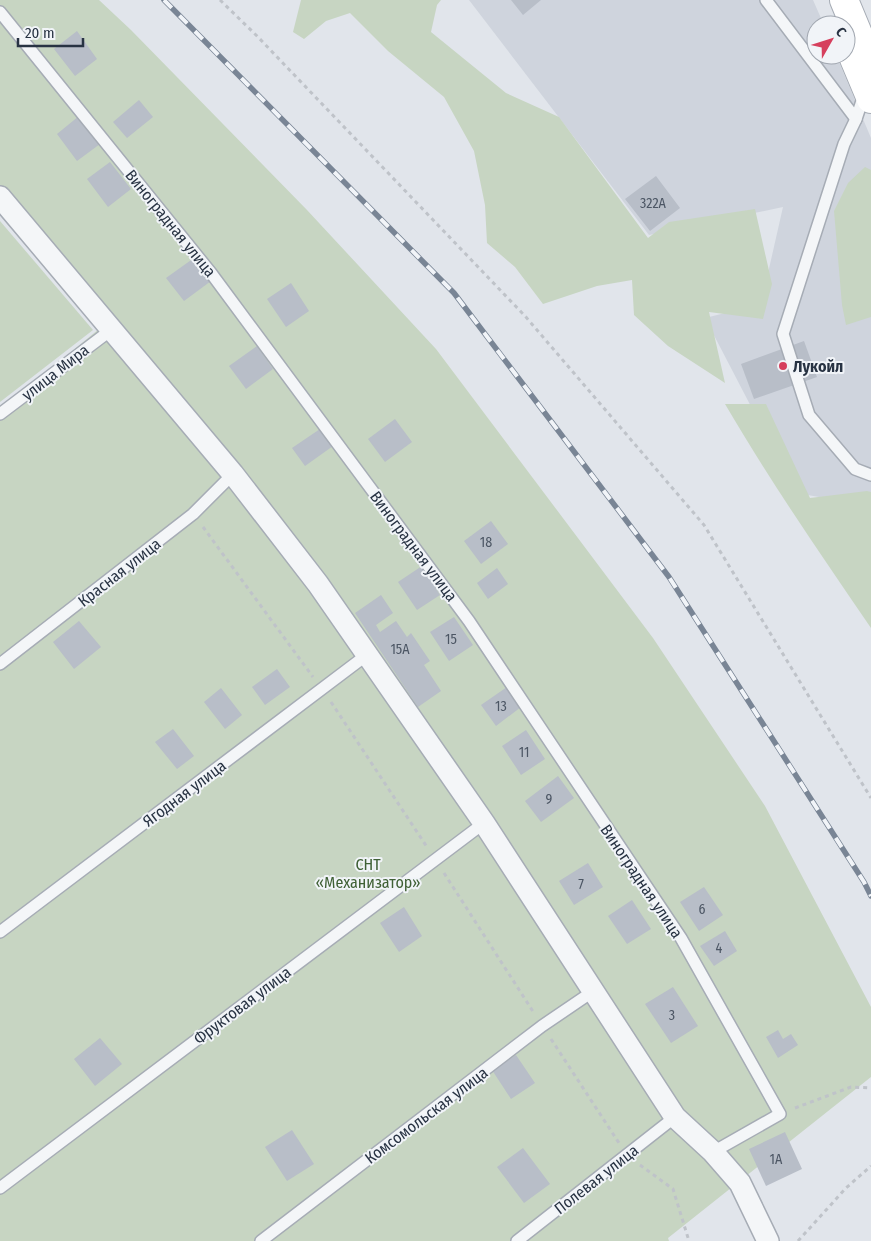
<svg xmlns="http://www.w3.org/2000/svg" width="871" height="1241" font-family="'Fira Sans Condensed',sans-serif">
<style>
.built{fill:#cfd4dd}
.green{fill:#c7d5c2}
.building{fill:#b8bec8}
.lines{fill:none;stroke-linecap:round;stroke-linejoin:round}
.service-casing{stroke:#a6acb5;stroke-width:14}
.minor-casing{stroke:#a6acb5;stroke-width:24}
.secondary-casing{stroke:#a6acb5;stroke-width:30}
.path{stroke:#bfc3c9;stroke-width:3;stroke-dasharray:4 4;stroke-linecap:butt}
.service{stroke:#f4f6f8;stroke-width:11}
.minor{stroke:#f4f6f8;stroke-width:21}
.secondary{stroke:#fff;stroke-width:28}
.rail-casing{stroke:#798595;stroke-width:5.5}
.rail{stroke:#f1f4f8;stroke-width:4;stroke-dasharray:11;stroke-linecap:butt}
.poi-dot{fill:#d63f5d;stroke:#f1f4f8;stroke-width:2}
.labels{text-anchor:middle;stroke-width:4;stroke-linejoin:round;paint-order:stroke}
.number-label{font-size:14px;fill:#4c5664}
.street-label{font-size:16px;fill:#283343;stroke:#f1f4f8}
.poi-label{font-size:16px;font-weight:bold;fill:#283343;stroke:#f1f4f8;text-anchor:start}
.park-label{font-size:16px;fill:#3f6035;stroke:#f1f4f8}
</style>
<rect width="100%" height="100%" fill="#e1e5eb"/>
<polygon class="built" points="469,0 813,0 824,25 816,25 816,55 836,55 871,138 871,506 796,493 705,318 761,304 783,207 649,235"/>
<g class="green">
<polygon points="0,0 99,0 131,30 307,210 436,349 653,638 765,806 871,1007 871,1077 668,1238 669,1241 0,1241 0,408 54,366 99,329 0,211"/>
<polygon points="301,0 441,0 437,5 431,32 506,93 559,117 648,238 669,222 755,209 772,284 763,319 709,312 725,383 668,346 634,315 632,280 597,286 543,304 515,267 487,243 485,205 474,151 444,97 388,51 350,13 326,21 304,39 293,32"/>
<polygon points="865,167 871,170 871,317 846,325 842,305 834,211 848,183"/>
<polygon points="0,221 93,330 0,402"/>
<path d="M 725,404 L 766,404 L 810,498 L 867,491 L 871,492 L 871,628 C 821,555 770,481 725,404 Z"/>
</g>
<g class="building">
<polygon points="511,0 541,0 523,15"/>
<polygon points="77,31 97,59 75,76 54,49"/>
<polygon points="139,100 153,117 127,138 113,122"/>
<polygon points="79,116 100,144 77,161 57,134"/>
<polygon points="110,162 131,189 108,207 87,179"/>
<polygon points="656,176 680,208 650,231 625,199"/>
<polygon points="194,258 211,281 184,301 166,278"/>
<polygon points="291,283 309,311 286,327 267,299"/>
<polygon points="804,341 817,377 754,399 741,364"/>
<polygon points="257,346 273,369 246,389 229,366"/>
<polygon points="395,419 412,442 385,462 368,439"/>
<polygon points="320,429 333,446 305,466 292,448"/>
<polygon points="491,521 508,544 481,564 464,541"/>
<polygon points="422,566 440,595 417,610 398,582"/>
<polygon points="497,568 508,584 488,599 477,583"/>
<polygon points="381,595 393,613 376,625 380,632 396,621 407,637 411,633 430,661 424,665 441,691 418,707 355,613"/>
<polygon points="454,617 473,645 449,661 430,632"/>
<polygon points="79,621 101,647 74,669 53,642"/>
<polygon points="277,669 290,687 265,705 252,687"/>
<polygon points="507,687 521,707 496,726 481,705"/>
<polygon points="221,688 242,715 225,729 204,702"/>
<polygon points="173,729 194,756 177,769 155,742"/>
<polygon points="526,730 545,759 521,775 502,746"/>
<polygon points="558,776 574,798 541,822 525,801"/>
<polygon points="588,863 603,887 574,905 559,881"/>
<polygon points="704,887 723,915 699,931 680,902"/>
<polygon points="632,900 651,929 627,944 608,916"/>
<polygon points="404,907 422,936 399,952 380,923"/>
<polygon points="725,931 737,951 714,966 700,946"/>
<polygon points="673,987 698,1026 671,1043 645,1004"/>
<polygon points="778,1030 783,1039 791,1034 798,1045 778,1058 766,1037"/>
<polygon points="100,1038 122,1064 95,1086 74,1059"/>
<polygon points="516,1055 535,1083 511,1099 492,1070"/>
<polygon points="292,1130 314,1164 287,1181 265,1147"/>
<polygon points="785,1132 802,1169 766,1186 749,1149"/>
<polygon points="523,1148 550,1184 524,1203 497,1167"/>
</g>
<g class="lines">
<defs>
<g id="service">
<polyline points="766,0 856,119"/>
<polyline points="0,12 211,273 469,621 681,938 780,1114 713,1152"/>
<polyline points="865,92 856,119 844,144 783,334 809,415 855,469 871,475"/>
<polyline points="0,414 111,330"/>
<polyline points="0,664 193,514 233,474"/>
<polyline points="0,932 368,654"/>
<polyline points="0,1188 484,823"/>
<polyline points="261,1241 542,1026 592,992"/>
<polyline points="517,1241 675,1117"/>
</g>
<polyline id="minor" points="0,197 233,474 318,584 484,823 675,1117 713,1152 740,1183 768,1241"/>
<g id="secondary">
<polyline points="844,0 871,65"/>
<polyline points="850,49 871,99"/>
</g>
</defs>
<use href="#service" class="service-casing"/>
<use href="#minor" class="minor-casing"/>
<use href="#secondary" class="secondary-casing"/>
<g class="path">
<polyline points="220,0 257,36 525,316 704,525 871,798"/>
<polyline points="203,527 313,677"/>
<polyline points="331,702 427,847"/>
<polyline points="444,873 534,1013"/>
<polyline points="551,1039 619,1143"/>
<polyline points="795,1108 851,1087 871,1088"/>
<polyline points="640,1165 673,1189 689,1241"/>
<polyline points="798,1241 846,1188 871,1166"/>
</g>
<use href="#service" class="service"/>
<use href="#minor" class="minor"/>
<use href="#secondary" class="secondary"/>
<defs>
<polyline id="rail" points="164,0 454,293 669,577 864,882 871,896"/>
</defs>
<use href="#rail" class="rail-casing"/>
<use href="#rail" class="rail"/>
</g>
<circle class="poi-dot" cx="783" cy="366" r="5"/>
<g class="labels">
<g class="number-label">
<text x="653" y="208">322А</text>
<text x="486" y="547">18</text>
<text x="451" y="644">15</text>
<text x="400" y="654">15А</text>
<text x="501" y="711">13</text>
<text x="524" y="757">11</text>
<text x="549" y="804">9</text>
<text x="581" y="889">7</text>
<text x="702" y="914">6</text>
<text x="719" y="953">4</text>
<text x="672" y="1020">3</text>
<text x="776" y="1164">1А</text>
</g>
<g class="street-label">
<text transform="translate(171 223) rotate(51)" y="6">Виноградная улица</text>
<text transform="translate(55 372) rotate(-38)" y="6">улица Мира</text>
<text transform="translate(414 546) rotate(53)" y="6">Виноградная улица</text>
<text transform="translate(119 572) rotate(-38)" y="6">Красная улица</text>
<text transform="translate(184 793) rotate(-37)" y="6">Ягодная улица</text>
<text transform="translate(642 881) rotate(56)" y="6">Виноградная улица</text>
<text transform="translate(242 1005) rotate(-37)" y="6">Фруктовая улица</text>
<text transform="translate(426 1115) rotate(-37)" y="6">Комсомольская улица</text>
<text transform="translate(596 1179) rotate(-38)" y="6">Полевая улица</text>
</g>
<g class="poi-label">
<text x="793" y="372">Лукойл</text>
</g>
<g class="park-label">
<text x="368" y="870">СНТ<tspan x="368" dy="18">«Механизатор»</tspan></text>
</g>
</g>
<g transform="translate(831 40) rotate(51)"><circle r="24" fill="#f1f4f8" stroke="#a1a7b0"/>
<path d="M0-4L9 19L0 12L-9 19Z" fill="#d63f5d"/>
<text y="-8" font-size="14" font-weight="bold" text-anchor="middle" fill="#283343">С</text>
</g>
<path d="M18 38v8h65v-8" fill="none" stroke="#283343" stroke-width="2.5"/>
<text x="25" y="38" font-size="15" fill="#283343" stroke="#f1f4f8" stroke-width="4" paint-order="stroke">20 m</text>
</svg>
